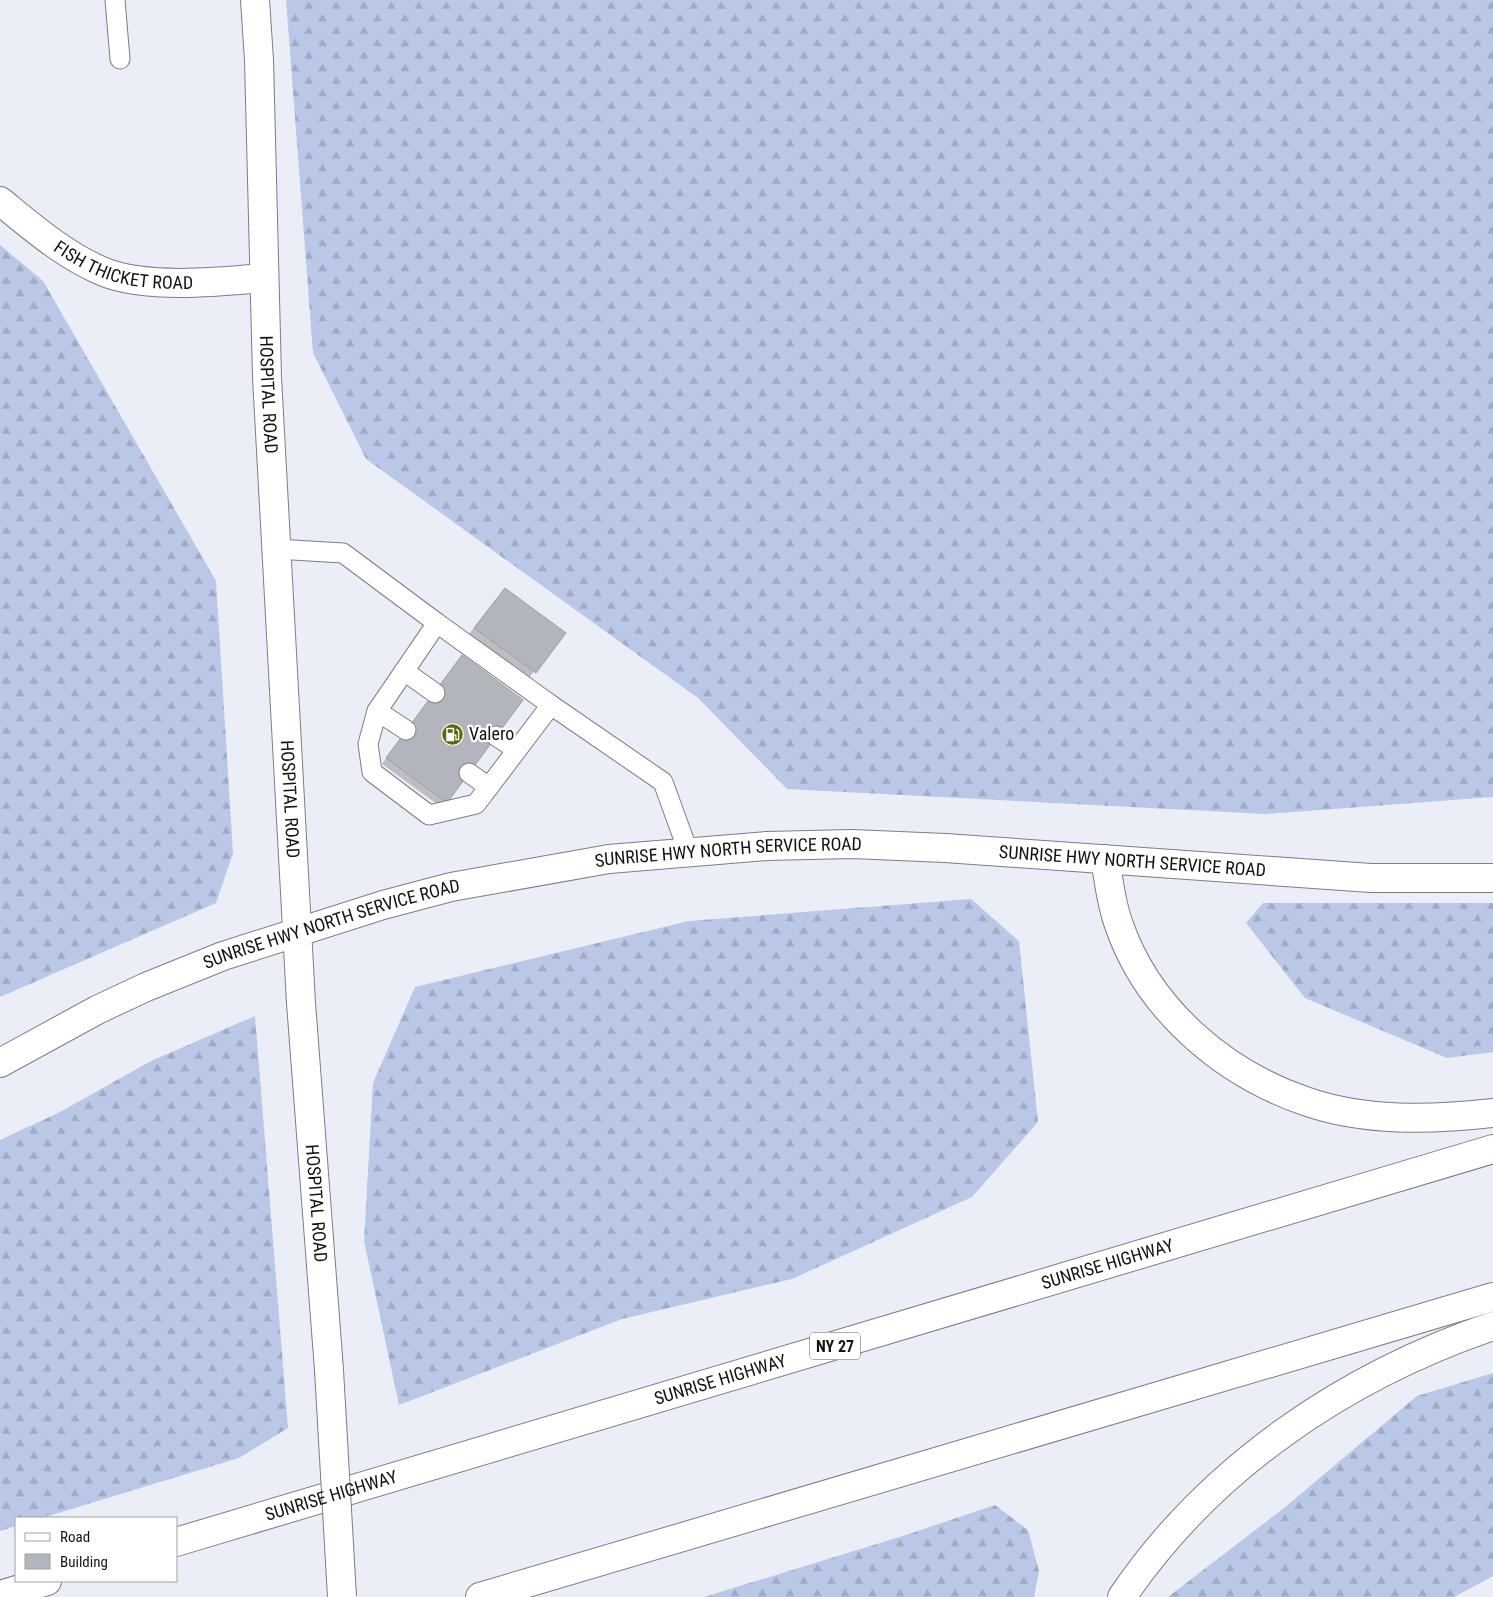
<svg xmlns="http://www.w3.org/2000/svg" width="1493" height="1597" font-family="'Roboto Condensed',sans-serif">
<style>
.forest{fill:url(#forest-firs)}
.shadow{fill:#0003}
.building{fill:#b2b5bc;stroke:#9b9ea5}
.lines{fill:none;stroke-linecap:round;stroke-linejoin:round}
.lane-casing{stroke:#7b7e85;stroke-width:21}
.secondary-casing{stroke:#7b7e85;stroke-width:30}
.highway-casing{stroke:#7b7e85;stroke-width:30}
.lane{stroke:#fff;stroke-width:19}
.secondary{stroke:#fff;stroke-width:28}
.highway{stroke:#fff;stroke-width:28}
.secondary-bridge-casing{stroke:#7b7e85;stroke-width:30;stroke-linecap:butt}
.secondary-bridge{stroke:#fff;stroke-width:28}
.labels{text-anchor:middle;stroke-width:4.5;stroke-linejoin:round;paint-order:stroke}
.shield{fill:#fff;stroke:#595a5c;stroke-width:1}
.shield-label{font-size:16px;font-weight:bold;fill:#121316}
.street-label{font-size:18px;fill:#121316;stroke:#fff}
.poi-label{font-size:18px;fill:#121316;stroke:#fff;text-anchor:start}
</style>
<defs>
<pattern id="forest-firs" width="22" height="20" patternUnits="userSpaceOnUse" patternTransform="scale(1.25)"><rect width="22" height="20" fill="#bac7e7"/><path d="M5 1l3.5 6h-7zM16 11l3.5 6h-7z" fill="#9faac5"/></pattern>
</defs>
<rect width="100%" height="100%" fill="#ebeef6"/>
<g class="forest">
<polygon points="286,0 1493,0 1493,797 1266,814 787,789 698,698 366,459 313,353"/>
<polygon points="0,245 43,281 216,581 233,853 216,903 0,997"/>
<polygon points="971,899 1019,941 1038,1122 972,1197 792,1279 622,1319 399,1405 364,1241 373,1083 415,987 689,921"/>
<polygon points="1263,903 1493,903 1493,1052 1447,1058 1305,998 1246,923"/>
<polygon points="255,1016 288,1428 239,1458 42,1518 16,1518 16,1526 0,1531 0,1140 60,1112 151,1061"/>
<polygon points="1493,1373 1493,1576 1454,1597 1168,1597 1284,1508 1417,1396"/>
<polygon points="995,1505 1028,1530 1039,1571 1034,1597 704,1597 906,1535"/>
</g>
<g class="shadow">
<polygon points="505,589 564,633 525,683 465,639"/>
<polygon points="458,661 446,802 441,807 382,764"/>
</g>
<g class="building">
<polygon points="505,588 566,633 536,673 474,628"/>
<polygon points="462,655 523,700 447,803 386,758"/>
</g>
<g class="lines">
<defs>
<g id="lane">
<polyline points="115,0 120,59"/>
<polyline points="276,549 343,553 437,623 377,711 368,744 372,772 429,815 476,804 551,705 663,782 688,851"/>
<polyline points="437,623 551,705"/>
<polyline points="404,671 435,693"/>
<polyline points="377,711 406,730"/>
<polyline points="496,736 517,750"/>
<polyline points="469,773 489,787"/>
</g>
<g id="secondary">
<path id="s1" d="M 255,0 L 259,60 L 267,377 L 301,1003 L 329,1370"/>
<path id="s2" d="M 0,201 C 32,227 65,256 104,272 C 146,289 218,282 263,278"/>
<path id="s3" d="M 0,1063 L 97,1010 L 146,987 L 223,956 L 383,905 L 451,887 L 609,859 L 767,846 L 852,844 L 945,848 L 1371,878 L 1493,878"/>
</g>
<g id="highway">
<path d="M 1105,859 C 1109,881 1111,904 1119,925 C 1148,1009 1223,1073 1305,1101 C 1364,1122 1432,1120 1493,1113"/>
<path id="s4" d="M 176,1542 L 1493,1149"/>
<polyline points="0,1595 47,1581"/>
<polyline points="480,1597 1493,1297"/>
<path d="M 1122,1597 C 1210,1467 1346,1376 1493,1326"/>
</g>
</defs>
<use href="#lane" class="lane-casing"/>
<use href="#secondary" class="secondary-casing"/>
<use href="#highway" class="highway-casing"/>
<use href="#lane" class="lane"/>
<use href="#secondary" class="secondary"/>
<use href="#highway" class="highway"/>
<defs>
<polyline id="secondary-bridge" points="329,1370 342,1597"/>
</defs>
<use href="#secondary-bridge" class="secondary-bridge-casing"/>
<use href="#secondary-bridge" class="secondary-bridge"/>
</g>
<defs>
<symbol id="fuel-disc" viewBox="-11 -11 22 22"><circle r="9.5" fill="#5c680d" stroke="#fff"/><path d="M-5.5-6h7V0h2V4h1.3V-2.5L3-4.5l.8-.8L6-3V5H2.5V1h-1V6h-7ZM-4.2-4.7v3.2H.2V-4.7Z" fill="#fff"/></symbol>
</defs>
<g fill-rule="evenodd">
<use href="#fuel-disc" x="440" y="722" width="25" height="25"/>
</g>
<g class="labels">
<rect class="shield" x="810" y="1332.5" width="50" height="27" rx="4"/>
<g class="shield-label">
<text x="835" y="1352">NY 27</text>
</g>
<g class="street-label">
<text dy="6" stroke="none"><textPath href="#s2" startOffset="144">FISH THICKET ROAD</textPath></text>
<text dy="6" stroke="none"><textPath href="#s1" startOffset="395">HOSPITAL ROAD</textPath></text>
<text dy="6" stroke="none"><textPath href="#s1" startOffset="800">HOSPITAL ROAD</textPath></text>
<text dy="6" stroke="none"><textPath href="#s3" startOffset="766">SUNRISE HWY NORTH SERVICE ROAD</textPath></text>
<text dy="6" stroke="none"><textPath href="#s3" startOffset="1171">SUNRISE HWY NORTH SERVICE ROAD</textPath></text>
<text dy="6" stroke="none"><textPath href="#s3" startOffset="361">SUNRISE HWY NORTH SERVICE ROAD</textPath></text>
<text dy="6" stroke="none"><textPath href="#s1" startOffset="1205">HOSPITAL ROAD</textPath></text>
<text dy="6" stroke="none"><textPath href="#s4" startOffset="972">SUNRISE HIGHWAY</textPath></text>
<text dy="6" stroke="none"><textPath href="#s4" startOffset="568">SUNRISE HIGHWAY</textPath></text>
<text dy="6" stroke="none"><textPath href="#s4" startOffset="162">SUNRISE HIGHWAY</textPath></text>
</g>
<g class="poi-label">
<text x="469" y="740">Valero</text>
</g>
</g>
<rect x="15" y="1517" width="162" height="65" fill="#ffffff" stroke="#a0a1a2"/>
<rect x="25" y="1533" width="25" height="8" fill="#ffffff" stroke="#a0a1a2"/>
<text x="60" y="1542" font-size="15" fill="#121316">Road</text>
<rect x="25" y="1554" width="25" height="15" fill="#b2b5bc" stroke="#a0a1a2"/>
<text x="60" y="1567" font-size="15" fill="#121316">Building</text>
</svg>
